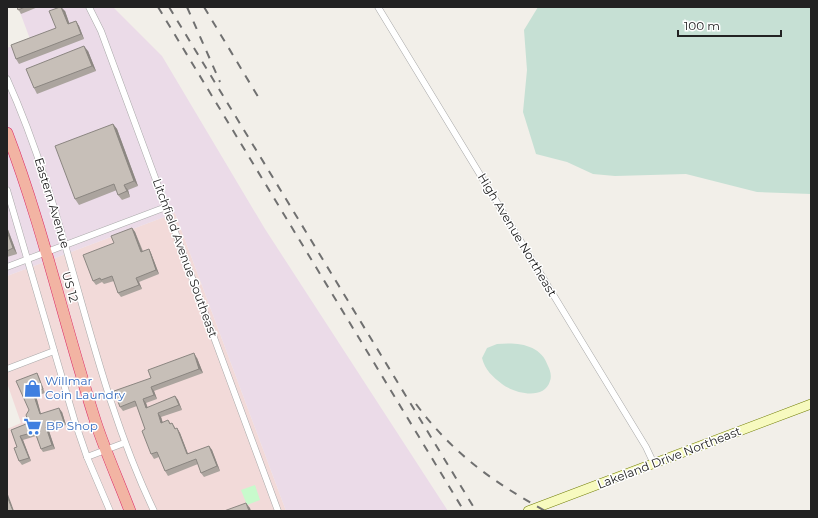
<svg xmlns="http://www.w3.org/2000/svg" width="818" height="518" font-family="Montserrat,sans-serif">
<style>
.commercial{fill:#f2dad9}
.industrial{fill:#ebdbe8}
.wetland{fill:#c6e0d4}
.park{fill:#c8facc}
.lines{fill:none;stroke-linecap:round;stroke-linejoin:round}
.minor-casing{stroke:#a9a9a9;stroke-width:7}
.secondary-casing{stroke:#707d05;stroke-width:10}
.trunk-casing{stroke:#dc2a67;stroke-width:12}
.minor{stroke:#fff;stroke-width:6}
.secondary{stroke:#f7fabf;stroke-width:9}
.trunk{stroke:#f2b4a3;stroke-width:11}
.rail{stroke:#707070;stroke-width:2;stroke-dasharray:8 8;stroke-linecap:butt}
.wall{fill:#aba49e}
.shaded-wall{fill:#8b8681}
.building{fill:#c7bfb8;stroke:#8b8681}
.labels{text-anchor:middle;stroke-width:3;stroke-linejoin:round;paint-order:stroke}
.street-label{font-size:12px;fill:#222;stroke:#fff}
.shop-label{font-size:12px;fill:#366cbe;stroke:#fff;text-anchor:start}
</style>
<rect width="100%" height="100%" fill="#f2efe9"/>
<polygon class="commercial" points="175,213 286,511 7,511 7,429 21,423 7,383 7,276"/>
<polygon class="industrial" points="18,7 113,7 162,56 265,229 448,511 286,511 175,213 7,276 7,48 30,39"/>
<g class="wetland">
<polygon points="538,7 811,7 811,194 757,192 686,174 615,176 593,174 567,162 536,154 523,112 527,70 524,30"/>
<path d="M 497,344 C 517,342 541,344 548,366 C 550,370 552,376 550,381 C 544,401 514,393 502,384 C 493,377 485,370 482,358 L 487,348 Z"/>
</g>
<polygon class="park" points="255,485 260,500 247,505 241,490"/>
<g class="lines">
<defs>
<g id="minor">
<polyline points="89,7 101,31 278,511"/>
<polyline points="378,7 646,447 654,464"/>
<path d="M 7,79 C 70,218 88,373 154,511"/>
<polyline points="7,190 75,422 87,457 110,511"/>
<polyline points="7,267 166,207"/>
<polyline points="7,369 54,351"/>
<polyline points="87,457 124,443"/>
</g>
<polyline id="secondary" points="528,511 811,404"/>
<path id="trunk" d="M 7,133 C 43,227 65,327 96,423 C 106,453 119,482 130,511"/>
</defs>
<use href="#minor" class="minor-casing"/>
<use href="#secondary" class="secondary-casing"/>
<use href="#trunk" class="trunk-casing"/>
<use href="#minor" class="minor"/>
<use href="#secondary" class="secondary"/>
<use href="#trunk" class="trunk"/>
<g class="rail">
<polyline points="158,7 464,511"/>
<polyline points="169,7 476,511"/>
<polyline points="187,7 220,82"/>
<polyline points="204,7 260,100"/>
<path d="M 416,404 C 453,454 492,481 545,511"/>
</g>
</g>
<g class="wall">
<polygon points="17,7 38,7 21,14"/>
<polygon points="65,11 69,23 76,21 79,26 84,39 19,64 16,59 56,28"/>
<polygon points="88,51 96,71 37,94 34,88"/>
<polygon points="113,124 117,129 138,186 128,190 130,197 122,200 118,195 117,190 79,205 75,199"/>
<polygon points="7,227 17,254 7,257"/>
<polygon points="132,228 135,232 143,251 149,249 151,253 159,274 139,282 142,289 121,297 118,293 114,281 104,284 102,282 96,285 93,281 114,243"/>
<polygon points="197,358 203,373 154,391 157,399 146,403 148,408 175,396 178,400 182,410 161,417 163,423 168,420 171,424 172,423 176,429 177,428 180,433 188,454 209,446 212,450 220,471 204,477 201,473 198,464 168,476 165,471 159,457 154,459 151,454 145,429 137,406 123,411 120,407 151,378"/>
<polygon points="37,373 39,377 45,393 36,396 41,414 62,412 66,425 49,431 55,449 43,452 41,449 36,436 23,440 31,461 22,465 19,461 17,447 11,430 26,424 28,421"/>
</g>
<g class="shaded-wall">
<polygon points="61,7 65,11 71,28 68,24"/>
<polygon points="76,21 79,26 84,39 81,34"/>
<polygon points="84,46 88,51 96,71 92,66"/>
<polygon points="113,124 117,129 138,186 134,181"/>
<polygon points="124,185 128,190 130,197"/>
<polygon points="7,227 17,254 13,248 7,231"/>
<polygon points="132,228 135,232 144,256 141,252"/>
<polygon points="149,249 151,253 159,274 156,270"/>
<polygon points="136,278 139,282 142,289 139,285"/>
<polygon points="194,353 197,358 203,373 199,369"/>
<polygon points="151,387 154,391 157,399 154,395"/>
<polygon points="33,393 36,396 42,418 40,414"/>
<polygon points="175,396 178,400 182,410 179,405"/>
<polygon points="143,399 146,403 149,413 146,408"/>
<polygon points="59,408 62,412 66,425 64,422"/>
<polygon points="158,413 161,417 164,427 161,423"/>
<polygon points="46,427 49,431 55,449 52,445"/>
<polygon points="177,428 180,433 190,459 187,454"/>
<polygon points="20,436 23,440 31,461 29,458"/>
<polygon points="209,446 212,450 220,471 217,466"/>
<polygon points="7,492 14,511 13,511 7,496"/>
<polygon points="246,503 250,508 251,511 249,511"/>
</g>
<g class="building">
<polygon points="17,7 25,7 18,10"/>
<polygon points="60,7 61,7 68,24 76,21 81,34 16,59 11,45 56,28 49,11"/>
<polygon points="84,46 92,66 34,88 26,69"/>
<polygon points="113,124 134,181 124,185 127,191 118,195 114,184 75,199 55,146"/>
<polygon points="132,228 141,252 149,249 156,270 136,278 139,285 118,293 112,276 101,280 100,278 93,281 83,255 114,243 111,236"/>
<polygon points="7,231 13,248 7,251"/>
<polygon points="194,353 199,369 151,387 154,395 143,399 146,408 175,396 179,405 158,413 161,423 168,420 170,424 172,423 175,429 177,428 187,454 209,446 217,466 201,473 196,459 165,471 157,452 151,454 142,431 145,429 135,401 120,407 114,391 151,378 148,370"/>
<polygon points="37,373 43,389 33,393 40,414 59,408 64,422 46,427 52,445 41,449 35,432 20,436 29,458 19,461 14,448 17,447 11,430 26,424 26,421 28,421 26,415 29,410 16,381"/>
<polygon points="7,496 13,511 7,511"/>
<polygon points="246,503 249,511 224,511"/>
</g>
<defs>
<symbol id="shop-bare" viewBox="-9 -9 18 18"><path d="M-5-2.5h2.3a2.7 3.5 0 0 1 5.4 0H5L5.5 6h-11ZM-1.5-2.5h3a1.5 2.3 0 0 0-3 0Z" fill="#3f7fe0" stroke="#fff" stroke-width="2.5" paint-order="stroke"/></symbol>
<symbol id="supermarket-bare" viewBox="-9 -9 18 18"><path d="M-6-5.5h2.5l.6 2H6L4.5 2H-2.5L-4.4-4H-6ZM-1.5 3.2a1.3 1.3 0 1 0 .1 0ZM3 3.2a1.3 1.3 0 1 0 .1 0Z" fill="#3f7fe0" stroke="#fff" stroke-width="2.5" paint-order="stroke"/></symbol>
</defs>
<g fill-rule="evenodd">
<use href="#shop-bare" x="20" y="376" width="25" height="25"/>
<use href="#supermarket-bare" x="20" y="414" width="25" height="25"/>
</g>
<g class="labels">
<g class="street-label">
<text transform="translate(52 203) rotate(73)" y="4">Eastern Avenue</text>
<text transform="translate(517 235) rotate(59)" y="4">High Avenue Northeast</text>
<text transform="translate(185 258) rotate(70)" y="4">Litchfield Avenue Southeast</text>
<text transform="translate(70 287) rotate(74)" y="4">US 12</text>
<text transform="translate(669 458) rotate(-21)" y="4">Lakeland Drive Northeast</text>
</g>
<g class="shop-label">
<text x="45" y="385">Willmar<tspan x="45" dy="14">Coin Laundry</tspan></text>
<text x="46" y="430">BP Shop</text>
</g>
</g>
<rect width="818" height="518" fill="none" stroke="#222222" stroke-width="16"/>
<path d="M678 30v6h103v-6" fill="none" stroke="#222222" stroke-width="2"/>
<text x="684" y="30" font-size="12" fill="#222222" stroke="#ffffff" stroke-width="3" paint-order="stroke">100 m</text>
</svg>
